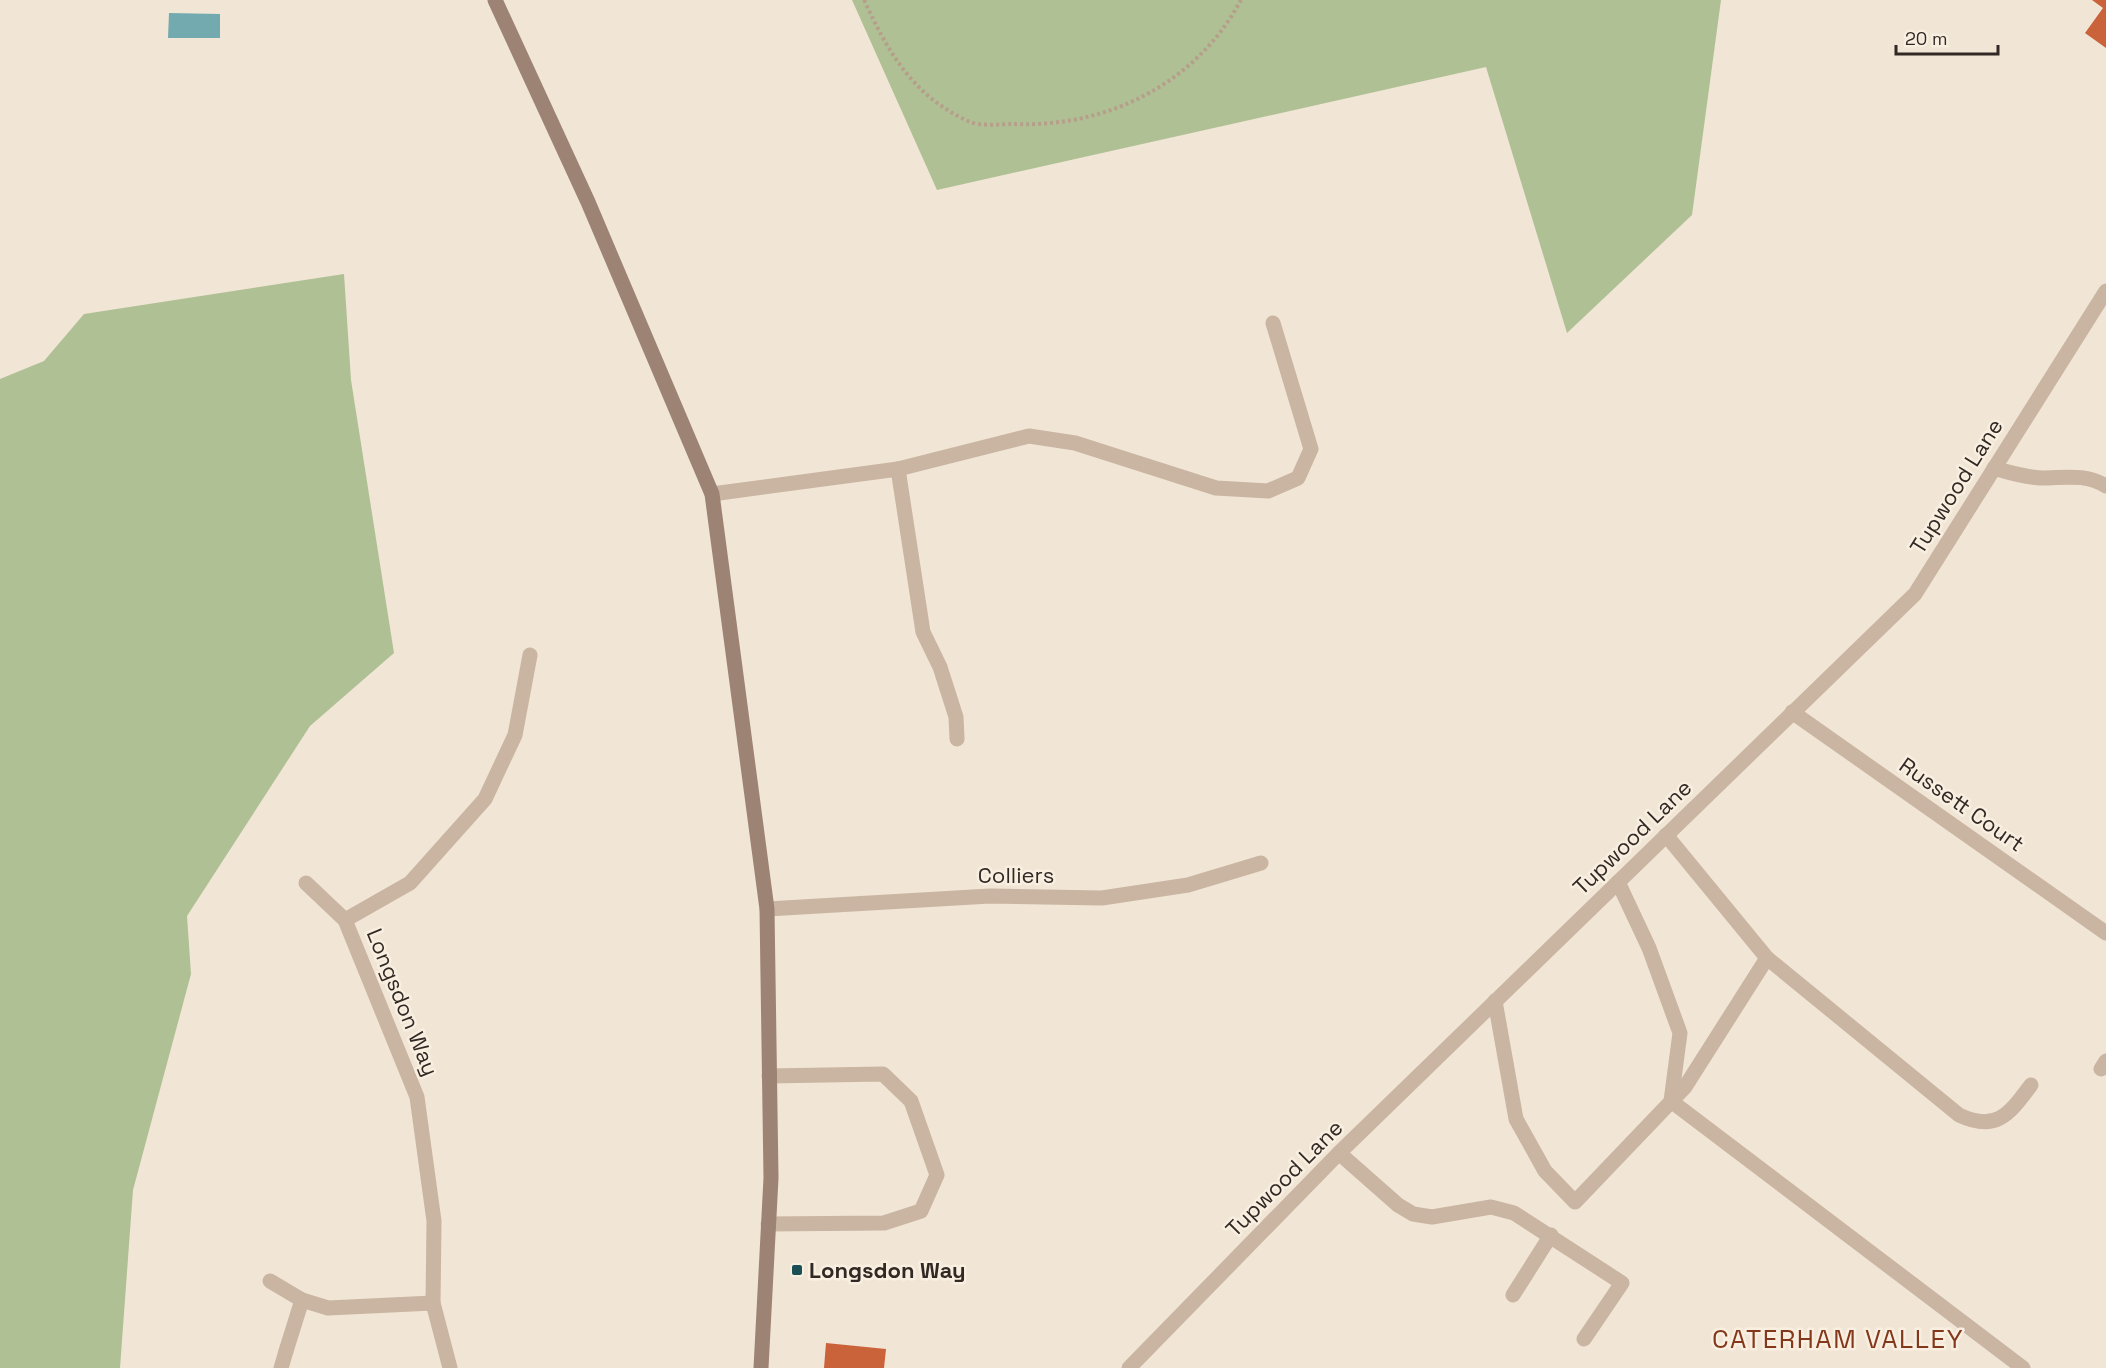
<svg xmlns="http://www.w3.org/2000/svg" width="2106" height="1368" font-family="'Space Grotesk',sans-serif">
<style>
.green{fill:#b0c095}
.water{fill:#73aaaf}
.building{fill:#ca623a}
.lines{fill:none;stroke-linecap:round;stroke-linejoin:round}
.path{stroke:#b59f8b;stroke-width:4;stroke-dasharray:3 3;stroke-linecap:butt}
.lane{stroke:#c9b5a1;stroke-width:15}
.street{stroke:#c9b5a1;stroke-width:15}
.secondary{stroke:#9c8373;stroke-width:15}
.poi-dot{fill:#194f55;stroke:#f9efe1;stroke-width:2}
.labels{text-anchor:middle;stroke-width:5;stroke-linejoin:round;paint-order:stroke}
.street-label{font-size:22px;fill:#332924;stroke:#f9efe1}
.poi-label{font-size:22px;font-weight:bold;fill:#332924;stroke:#f9efe1;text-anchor:start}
.quarter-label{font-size:26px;letter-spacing:1.5px;fill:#84381b;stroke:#f9efe1}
</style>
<rect width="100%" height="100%" fill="#f1e5d5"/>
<g class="green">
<polygon points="852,0 1721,0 1692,215 1567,333 1486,67 937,190"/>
<polygon points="344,274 351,380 394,653 310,726 187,916 191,974 133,1190 120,1368 0,1368 0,379 44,361 84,314"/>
</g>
<polygon class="water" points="169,13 220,14 220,38 168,38"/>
<g class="building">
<polygon points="2092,0 2106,0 2106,48 2085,33 2103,8"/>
<polygon points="826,1343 886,1349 884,1368 824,1368"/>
</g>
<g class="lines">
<path class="path" d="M 864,0 C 888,52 913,96 968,121 C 980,127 1000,124 1013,124 C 1107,128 1196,84 1241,0"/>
<g class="lane">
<path d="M 1994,468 C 2010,473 2025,477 2041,478 C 2065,478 2084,473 2106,486"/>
<path d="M 1767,958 L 1959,1115 C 1997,1133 2010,1113 2031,1085"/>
<polyline points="1339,1153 1398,1205 1413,1214 1432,1217 1491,1207 1514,1213 1622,1283 1584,1339"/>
<polyline points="768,1224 884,1223 921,1211 937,1175 911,1101 883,1074 769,1076"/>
<polyline points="1513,1295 1551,1235"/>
<polyline points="281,1368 286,1351"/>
</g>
<g class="street">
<polyline points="898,469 923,632 940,667 956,717 957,739"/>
<polyline points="712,494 898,469 1029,436 1075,443 1216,488 1268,491 1298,478 1311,449 1273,323"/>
<polyline points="1792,712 2106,933"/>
<polyline points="1618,882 1649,948 1680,1033 1671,1101 2023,1368"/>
<polyline points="306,883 345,920 417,1097 434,1221 433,1303 450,1368"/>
<polyline points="767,909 990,896 1102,898 1188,885 1261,863"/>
<polyline points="345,920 410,883 485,799 515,735 530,655"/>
<polyline points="1495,1001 1516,1119 1545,1171 1575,1202 1685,1087 1767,958 1666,835"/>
<polyline points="2101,1069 2106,1061"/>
<polyline points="270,1281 302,1300 328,1308 433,1303"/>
<polyline points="286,1351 302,1300"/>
<polyline points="1129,1368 1339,1153 1915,594 2106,291"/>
</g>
<polyline class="secondary" points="495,0 588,202 712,494 767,909 771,1178 761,1368"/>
</g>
<rect class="poi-dot" x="791" y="1264" width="12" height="12" rx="3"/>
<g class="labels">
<g class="street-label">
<text transform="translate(1956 486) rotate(-58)" y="8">Tupwood Lane</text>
<text transform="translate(1962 804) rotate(35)" y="8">Russett Court</text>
<text transform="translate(1632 837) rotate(-44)" y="8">Tupwood Lane</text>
<text x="1016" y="883">Colliers</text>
<text transform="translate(403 1002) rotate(68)" y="8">Longsdon Way</text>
<text transform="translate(1284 1178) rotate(-45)" y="8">Tupwood Lane</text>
</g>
<g class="poi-label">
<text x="809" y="1278">Longsdon Way</text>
</g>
<g class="quarter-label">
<text x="1838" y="1348">CATERHAM VALLEY</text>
</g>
</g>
<path d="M1896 45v9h102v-9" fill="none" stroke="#332924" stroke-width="3"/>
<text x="1905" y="45" font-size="18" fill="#332924" stroke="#f9efe1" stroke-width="4.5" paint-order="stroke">20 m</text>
</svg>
